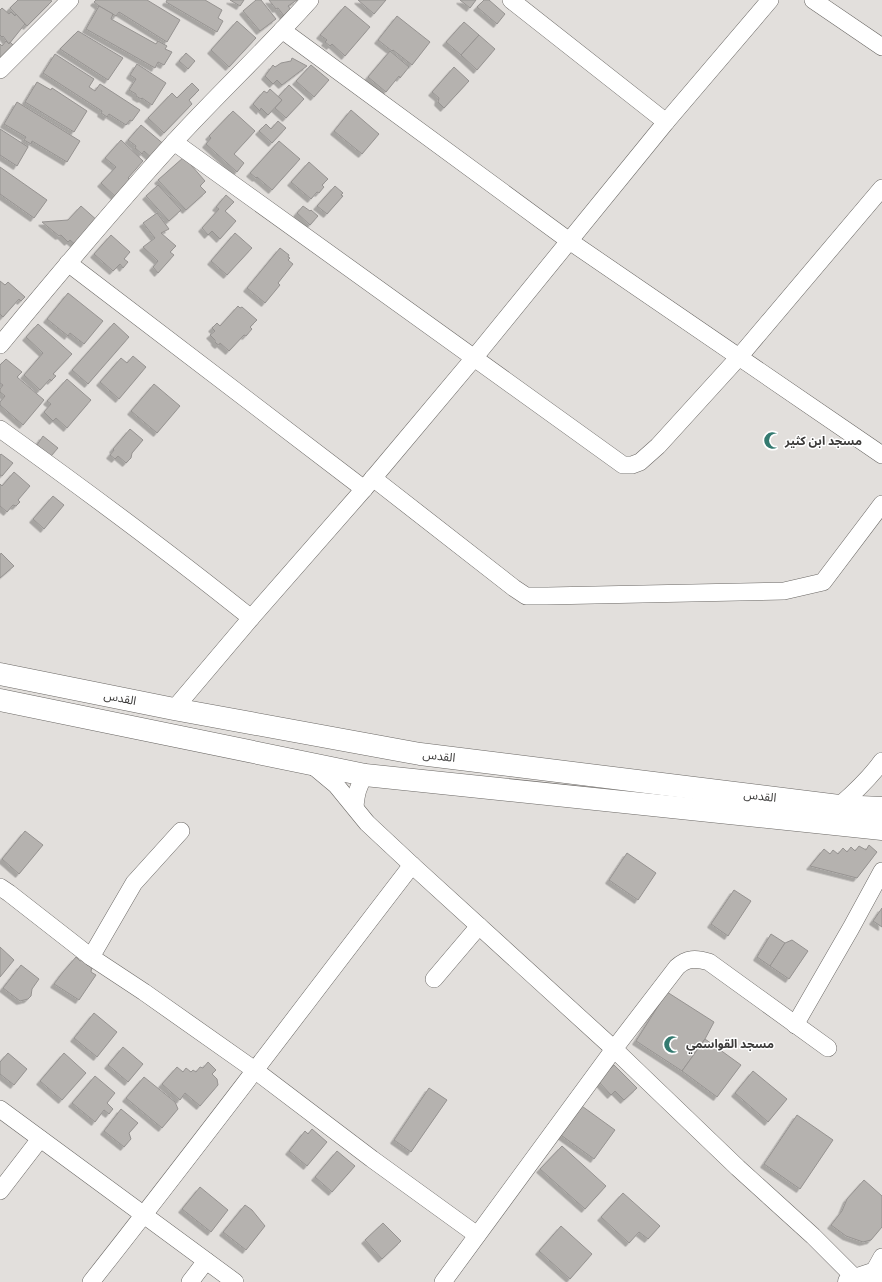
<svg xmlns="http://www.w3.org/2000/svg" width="882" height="1282" font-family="'IBM Plex Serif','Noto Sans Arabic',serif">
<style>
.building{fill:#b5b2af;stroke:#969391;filter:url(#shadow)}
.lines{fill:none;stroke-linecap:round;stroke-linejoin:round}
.minor-casing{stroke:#6b6865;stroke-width:18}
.secondary-casing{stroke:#6b6865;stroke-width:23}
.primary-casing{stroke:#6b6865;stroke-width:23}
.minor{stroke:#fff;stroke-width:17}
.secondary{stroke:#fff;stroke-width:22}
.primary{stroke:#fff;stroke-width:22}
.labels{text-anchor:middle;stroke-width:3;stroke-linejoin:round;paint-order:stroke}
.poi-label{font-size:12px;font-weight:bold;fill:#3b3a39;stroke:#fff;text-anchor:start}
.street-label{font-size:12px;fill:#3b3a39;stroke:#fff}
</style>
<defs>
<filter id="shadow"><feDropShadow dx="-3.5" dy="3.5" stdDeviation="0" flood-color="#0004"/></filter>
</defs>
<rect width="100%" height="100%" fill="#e2dfdc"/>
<g class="building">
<polygon points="18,0 50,0 52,1 27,26 10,8"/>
<polygon points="96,0 147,0 180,20 167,42 119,12 116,16 99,6 94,2"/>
<polygon points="167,0 205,0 222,10 218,18 223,21 217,32 166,2"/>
<polygon points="230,0 244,0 240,6"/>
<polygon points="256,0 261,0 276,19 260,31 243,11"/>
<polygon points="269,0 297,0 288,6 292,11 284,16 278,8 276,9"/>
<polygon points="358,0 386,0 374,14"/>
<polygon points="460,0 476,0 470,8"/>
<polygon points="484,0 489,0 505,14 497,24 477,7"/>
<polygon points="99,6 113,14 111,19 156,44 158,41 167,46 165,49 172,52 164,65 158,62 155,68 86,29"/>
<polygon points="345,6 370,27 345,56 332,44 330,46 325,42 327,40 320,35"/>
<polygon points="2,8 9,14 11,12 15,16 16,14 25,24 9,44 3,36 2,37 0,35 0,10"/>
<polygon points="397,16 430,42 412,65 393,50 392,51 378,40"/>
<polygon points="237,21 256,38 229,67 211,50"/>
<polygon points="464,22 479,35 461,55 446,42"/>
<polygon points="78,31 123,58 108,80 60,49"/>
<polygon points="479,35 495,49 477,70 461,55"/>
<polygon points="6,41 9,44 10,42 13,45 0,59 0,44 2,46"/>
<polygon points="390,51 409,67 400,78 399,76 386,92 368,77"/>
<polygon points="186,53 195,61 188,69 179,61"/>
<polygon points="55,54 94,79 89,87 95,91 100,84 140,110 132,121 130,120 126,125 109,114 107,117 101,113 102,111 43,73"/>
<polygon points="292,58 307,66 282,85 277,80 273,84 265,76 273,65 275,67 281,63 291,61"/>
<polygon points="137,64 166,83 152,105 142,98 141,99 136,96 136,94 129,90 136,79 130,75"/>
<polygon points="311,65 329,80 314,97 296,81"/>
<polygon points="454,67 469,81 444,108 438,102 439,98 432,92"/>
<polygon points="37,82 51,90 52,88 87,111 74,132 25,102"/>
<polygon points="192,83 199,90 189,100 192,104 164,133 148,118 172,93 177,98"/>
<polygon points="289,85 304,99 286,118 275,108 282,100 278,97"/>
<polygon points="270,89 282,100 268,115 261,108 260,111 253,104 264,91 267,93"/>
<polygon points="17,102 80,141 67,162 32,141 31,144 24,140 26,137 4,124"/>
<polygon points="351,110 379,134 362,154 334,131"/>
<polygon points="233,111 255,131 234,154 244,163 237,172 206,144 211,138 209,136"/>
<polygon points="278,121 286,128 272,143 259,131 266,124 271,129"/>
<polygon points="141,125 166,146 154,160 144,151 142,154 135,148 136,146 128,140"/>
<polygon points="0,129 28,147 17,166 0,155"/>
<polygon points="121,140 143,161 128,178 135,184 120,201 101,183 116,167 105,158"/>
<polygon points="279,141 300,159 272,190 257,177 256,178 250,173"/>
<polygon points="184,157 205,181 200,186 206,192 186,210 158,180"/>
<polygon points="309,162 328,179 322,185 324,187 319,193 317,192 311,199 291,182"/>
<polygon points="0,167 47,200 34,218 0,194"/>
<polygon points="158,185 181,210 169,221 146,196"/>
<polygon points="335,186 343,193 341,195 343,196 327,214 317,206"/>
<polygon points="226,195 234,202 225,211 236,221 220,239 212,231 208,235 202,228 219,209 216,207"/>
<polygon points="81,206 99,222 78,247 70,240 68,242 61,235 59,236 42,222 68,220"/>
<polygon points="303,206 310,211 311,210 318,216 310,225 297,213"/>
<polygon points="157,213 169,229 161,233 176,246 170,252 174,255 158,273 153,267 158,261 143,247 155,238 143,223"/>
<polygon points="235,233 252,248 227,275 211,261"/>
<polygon points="111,235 130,252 124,259 128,262 123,268 120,264 113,271 94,254"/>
<polygon points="280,248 289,255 288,257 290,258 288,260 293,264 278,283 280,285 265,303 247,288"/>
<polygon points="0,281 5,285 8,282 25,297 21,301 19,299 3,317 0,314"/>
<polygon points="68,293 103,321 84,344 70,333 68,336 47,319"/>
<polygon points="238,306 240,308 242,307 257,320 250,327 252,329 246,336 244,335 229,351 220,343 219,345 217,344 215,342 215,340 210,335 215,331 212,328 217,323 220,326"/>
<polygon points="114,323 129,337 88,384 72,370"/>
<polygon points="38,324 72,354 53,374 56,376 51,381 50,379 40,390 24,375 43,353 26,337"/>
<polygon points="133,356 146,367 119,399 100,382 121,358 127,363"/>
<polygon points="6,359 22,372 17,377 44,400 23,425 0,405 0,402 5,396 0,392 0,389 3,385 0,383 0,365"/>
<polygon points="67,379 91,400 67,428 56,418 53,421 44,412 51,404 47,401"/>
<polygon points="154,384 180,406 157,433 131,411"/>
<polygon points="130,429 143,440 132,453 131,458 126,463 118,456 115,459 110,455 114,450 113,449"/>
<polygon points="43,436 58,448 51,456 37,445"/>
<polygon points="1,454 13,463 2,476 0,475 0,455"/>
<polygon points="14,472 30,486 18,500 20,502 16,506 13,505 7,512 0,506 0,484 2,486"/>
<polygon points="53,496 64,505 44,529 33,519"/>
<polygon points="1,553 14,566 0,578 0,555"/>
<polygon points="25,831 43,845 19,874 2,859"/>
<polygon points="869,845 877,852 857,878 810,866 824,849 830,854 833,850 838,854 843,848 847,852 851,847 855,851 859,846 866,850"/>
<polygon points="627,853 656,873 638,900 609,880"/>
<polygon points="734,890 751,901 728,936 711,924"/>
<polygon points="882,908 882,927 873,921"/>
<polygon points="771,934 785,943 770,966 757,957"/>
<polygon points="792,940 808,951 789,979 770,966 785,943"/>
<polygon points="0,947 14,960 0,977"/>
<polygon points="76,957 80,961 85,959 92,966 91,972 96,975 79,1000 54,984 63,972"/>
<polygon points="21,965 39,979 32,989 31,996 28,999 20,1001 3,988"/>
<polygon points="667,992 714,1022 705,1039 682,1071 636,1041"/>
<polygon points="94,1013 117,1032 97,1057 74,1038"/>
<polygon points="705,1039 741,1065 717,1097 682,1071"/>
<polygon points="123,1047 143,1064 128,1082 108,1065"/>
<polygon points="8,1053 27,1069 14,1085 0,1074 0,1062"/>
<polygon points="64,1053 86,1073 62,1100 40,1081"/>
<polygon points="208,1062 216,1070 212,1074 217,1079 218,1085 200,1106 185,1093 180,1100 162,1084 177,1067 183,1072 186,1068 191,1072 193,1070 196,1072 200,1067 203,1068"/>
<polygon points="614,1065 637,1088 624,1100 615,1091 611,1095 598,1081"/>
<polygon points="753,1071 787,1099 768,1122 735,1093"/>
<polygon points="95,1076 115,1093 107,1103 113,1109 109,1114 104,1110 95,1122 72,1103"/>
<polygon points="144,1077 175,1102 178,1109 162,1128 126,1098"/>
<polygon points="429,1088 447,1100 411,1152 394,1140"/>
<polygon points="579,1104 615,1130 594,1159 558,1133"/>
<polygon points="121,1109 138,1123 129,1133 131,1139 124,1147 104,1131"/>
<polygon points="797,1115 833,1140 800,1189 764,1164"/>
<polygon points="312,1129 327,1142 307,1166 289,1151 305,1131 308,1134"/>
<polygon points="562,1146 606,1186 585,1209 540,1169"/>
<polygon points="337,1151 355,1166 332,1192 315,1177"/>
<polygon points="864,1180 882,1196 882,1227 871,1240 863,1242 846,1236 831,1225 842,1211 847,1199"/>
<polygon points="200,1187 228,1210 211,1232 182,1209"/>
<polygon points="623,1193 660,1226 648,1239 639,1232 629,1243 601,1217"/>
<polygon points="245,1205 252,1210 265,1226 246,1250 223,1232"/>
<polygon points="383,1223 401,1241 382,1259 365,1240"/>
<polygon points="561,1226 592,1254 570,1279 539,1251"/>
</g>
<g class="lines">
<defs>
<g id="minor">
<polyline points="511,0 666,122"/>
<polyline points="813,0 882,47"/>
<polyline points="282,30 568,240 882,455"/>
<polyline points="0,70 70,0"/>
<polyline points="174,142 623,465 632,465 640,462 658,446 739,357 882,188"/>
<polyline points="68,263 364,489"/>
<path d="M 0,345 C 57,276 114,208 174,142 C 218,94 266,49 310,0"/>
<path d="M 0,429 C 85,490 169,552 251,618"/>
<polyline points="373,478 514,588 526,596 547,596 784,591 823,582 882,504"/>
<polyline points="174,709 251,618 364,489 474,358 666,122 770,0"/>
<polyline points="312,765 336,785 367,823 412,865 614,1049 738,1168 813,1236 859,1282"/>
<path d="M 839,806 C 855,792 870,778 882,761"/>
<path d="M 355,807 C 356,794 358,786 365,775"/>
<polyline points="0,887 9,893 91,957 144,992 256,1071 372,1159 477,1235"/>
<polyline points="91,957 134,883 181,831"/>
<polyline points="434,979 479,926"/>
<polyline points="795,1025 851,928 882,871"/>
<polyline points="0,1109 235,1282"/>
<polyline points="0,1191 40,1139"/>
<polyline points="872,1275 882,1257"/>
<path d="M 91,1282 C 200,1144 305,1004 412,865"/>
<polyline points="190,1282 206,1261"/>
<path d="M 443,1282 L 614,1049 L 677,967 C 687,958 696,958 709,962 L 828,1048"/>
</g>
<polyline id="secondary" points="849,1282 882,1271"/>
<g id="primary">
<polyline points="0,674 174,709 420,754 839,806 882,808"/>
<polyline points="0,700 365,775 882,829"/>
</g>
</defs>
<use href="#minor" class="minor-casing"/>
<use href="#secondary" class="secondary-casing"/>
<use href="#primary" class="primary-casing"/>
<use href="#minor" class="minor"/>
<use href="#secondary" class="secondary"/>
<use href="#primary" class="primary"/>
</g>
<defs>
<symbol id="mosque-bare" viewBox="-9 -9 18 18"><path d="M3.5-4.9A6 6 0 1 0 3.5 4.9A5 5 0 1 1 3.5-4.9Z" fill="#347a70" stroke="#fff" stroke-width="2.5" paint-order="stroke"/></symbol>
</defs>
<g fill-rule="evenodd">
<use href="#mosque-bare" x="760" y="428" width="25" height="25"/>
<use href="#mosque-bare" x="660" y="1032" width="25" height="25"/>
</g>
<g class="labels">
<g class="poi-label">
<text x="785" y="445">مسجد ابن كثير</text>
<text x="686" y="1048">مسجد القواسمي</text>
</g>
<g class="street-label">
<text transform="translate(120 698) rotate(11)" y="4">القدس</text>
<text transform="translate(439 756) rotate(7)" y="4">القدس</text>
<text transform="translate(760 796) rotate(7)" y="4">القدس</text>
</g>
</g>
</svg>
